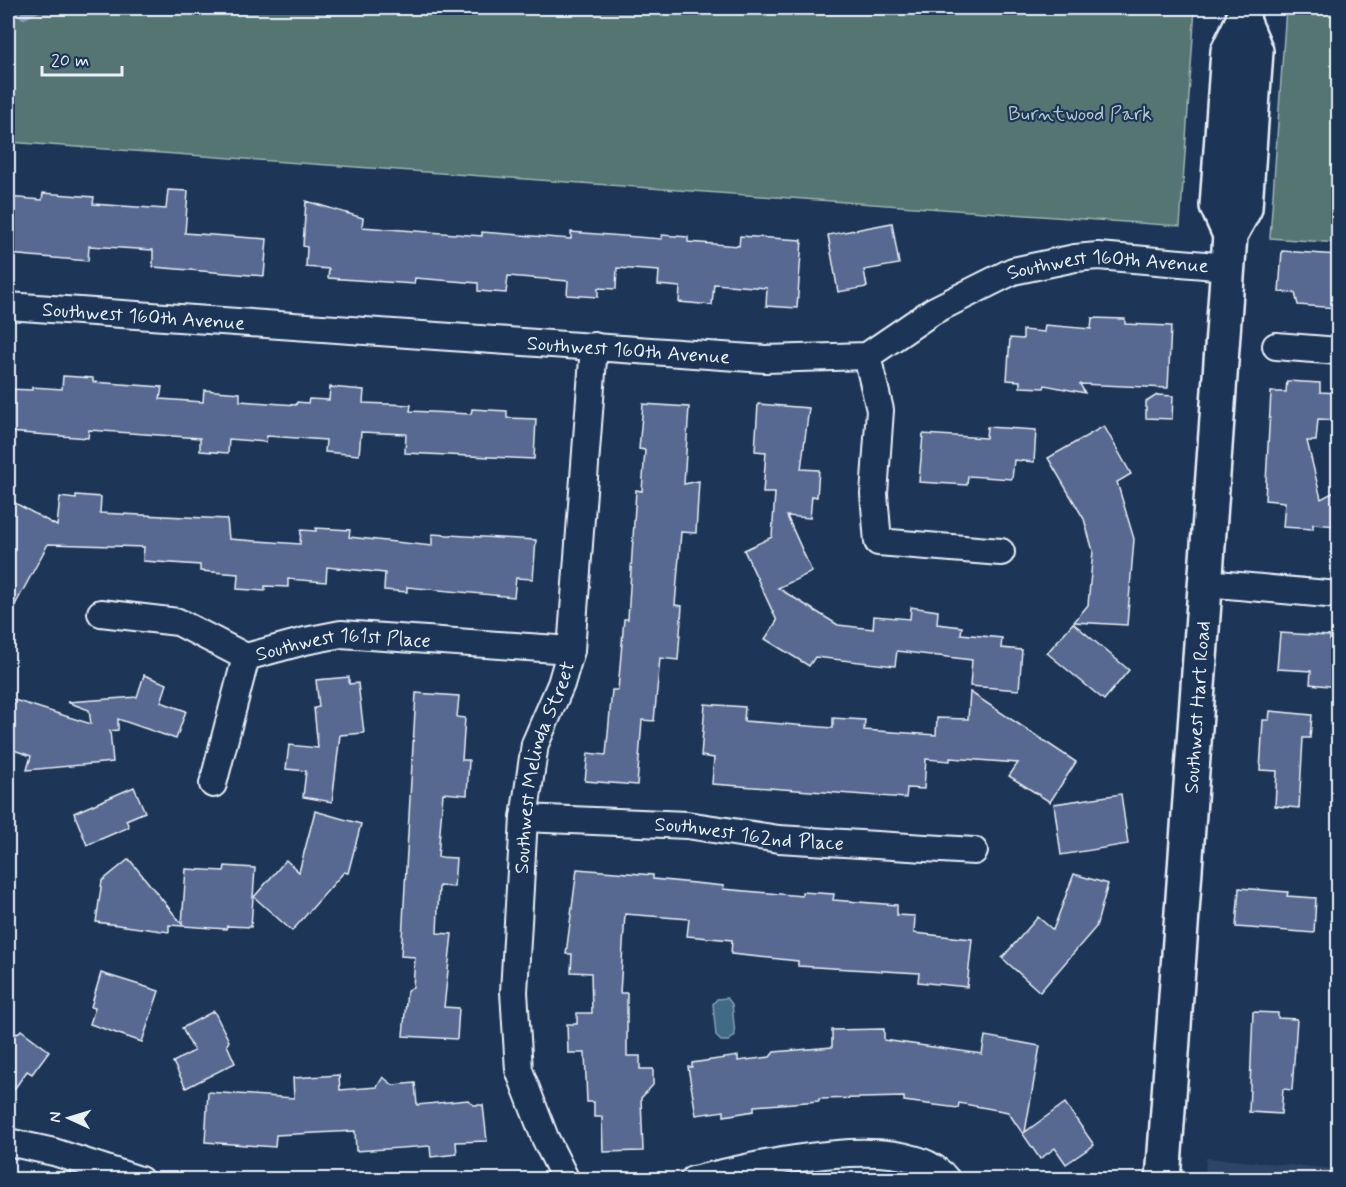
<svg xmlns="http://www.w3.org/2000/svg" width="1346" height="1187" font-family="Mynerve,sans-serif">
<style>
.built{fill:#2f4568}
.green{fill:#557573;stroke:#9eb3b6;stroke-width:1.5}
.water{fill:#3f6a86;stroke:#83a0b4;stroke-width:1.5}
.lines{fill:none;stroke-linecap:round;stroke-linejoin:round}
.stream{stroke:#83a0b4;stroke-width:8}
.building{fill:#596991;stroke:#e8f1f8;stroke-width:1.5}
.street-casing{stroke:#e8f1f8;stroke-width:30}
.secondary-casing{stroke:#e8f1f8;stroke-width:38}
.street{stroke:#1d3557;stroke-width:26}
.secondary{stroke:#1d3557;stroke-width:33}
.labels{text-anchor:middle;stroke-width:4.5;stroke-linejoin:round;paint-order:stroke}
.park-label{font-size:20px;fill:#b5c6c9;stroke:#1d3557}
.street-label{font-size:20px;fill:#e8f1f8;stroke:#1d3557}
</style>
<rect width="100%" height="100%" fill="#1d3557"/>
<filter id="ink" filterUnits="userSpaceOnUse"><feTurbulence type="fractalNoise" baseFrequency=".0167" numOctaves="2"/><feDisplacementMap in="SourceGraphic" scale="12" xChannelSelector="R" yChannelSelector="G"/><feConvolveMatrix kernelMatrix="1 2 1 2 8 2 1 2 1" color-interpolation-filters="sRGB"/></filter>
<g filter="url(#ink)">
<polygon class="built" points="1206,1158 1338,1169 1338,1179 1205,1179"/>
<g class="green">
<polygon points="8,8 1195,8 1180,226 8,142"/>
<polygon points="1286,8 1338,8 1338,243 1270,238"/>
</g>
<polygon class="water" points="727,998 732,1004 735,1035 729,1041 721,1041 716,1036 713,1004 717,999"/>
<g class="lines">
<polyline class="stream" points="24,15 39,8"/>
</g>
<g class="building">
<polygon points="168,190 188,191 185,233 267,239 264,276 153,267 153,250 89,246 88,261 8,254 8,197 42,200 43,193 94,197 93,204 166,209"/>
<polygon points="306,201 363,218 362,227 482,236 482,232 571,239 571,232 662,239 662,235 688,237 688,242 739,246 740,236 802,240 797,308 766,306 767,288 714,284 712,305 679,302 680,287 658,285 659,271 617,268 616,289 598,288 598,297 567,295 568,281 508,276 506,293 478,291 478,283 415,278 414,284 328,278 329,269 306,267 307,247 303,246"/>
<polygon points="892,223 899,264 864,270 867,287 838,292 828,235"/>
<polygon points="1282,251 1338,255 1338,308 1298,305 1295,293 1279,292"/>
<polygon points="1092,318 1125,319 1125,324 1171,326 1168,388 1080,384 1085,393 1045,385 1044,388 1020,387 1020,381 1007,380 1010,338 1023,339 1023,330 1044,332 1045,325 1091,329"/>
<polygon points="63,376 93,378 93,382 162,387 160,399 203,402 204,390 240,393 240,401 296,405 297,402 308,403 309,399 329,400 330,387 364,390 363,403 411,405 410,411 471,414 472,409 507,411 507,418 536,419 534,459 405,453 406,434 361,432 359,455 325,452 326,440 267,436 266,442 229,439 228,453 200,451 200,438 89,430 88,438 8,432 8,389 32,390 32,387 62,389"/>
<polygon points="1287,381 1320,383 1320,392 1338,393 1338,420 1318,419 1316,441 1307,441 1321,499 1338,490 1338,526 1313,524 1313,529 1283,527 1285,502 1265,500 1271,392 1286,392"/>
<polygon points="1157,395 1173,396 1172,419 1146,418 1146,402"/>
<polygon points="643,404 689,407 684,484 699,481 696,533 681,532 675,605 682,606 678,660 660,658 654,721 642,720 637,785 585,781 588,753 606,755 612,690 618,690 624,619 628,619 636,490 642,491 645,450 639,449"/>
<polygon points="758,404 809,408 801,469 819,470 817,497 812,496 810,518 787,516 812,572 778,588 838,625 873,629 874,616 910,619 911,607 938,611 937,624 962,627 961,634 1002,638 1001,648 1022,650 1019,690 970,686 972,660 897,651 895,666 815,657 809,666 765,639 777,621 744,550 772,537 775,493 763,493 766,452 755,451"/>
<polygon points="1104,426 1131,474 1117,482 1134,539 1127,625 1074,622 1088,605 1093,551 1084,519 1048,458"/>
<polygon points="987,427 1036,430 1034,462 1014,460 1012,479 968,476 967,485 919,482 923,434 986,438"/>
<polygon points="76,495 101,497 100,513 227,519 229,539 300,544 301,530 316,531 316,528 350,530 349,537 432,546 432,534 536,540 533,579 516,578 514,597 407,587 407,592 384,590 385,573 327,567 326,582 288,579 288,587 265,586 265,591 237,589 238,574 200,571 200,565 143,561 144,547 48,544 8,618 8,499 57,526 60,497 76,499"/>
<polygon points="1073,623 1129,670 1104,700 1047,653"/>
<polygon points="1280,633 1330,636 1330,642 1338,643 1338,687 1310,684 1311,671 1277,669"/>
<polygon points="144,675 167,684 161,702 186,711 176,739 118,719 118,730 110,731 113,762 27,770 31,756 8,748 8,698 91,724 89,710 67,702 137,697"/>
<polygon points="349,677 349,684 358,683 364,733 340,735 332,802 303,797 306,771 286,769 289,745 318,748 314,708 319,707 316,680"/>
<polygon points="970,692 1076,762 1050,802 1009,776 1018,763 950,758 950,761 926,759 924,789 907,788 906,798 712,784 714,758 701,756 705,704 745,707 744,721 833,728 833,718 865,720 864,730 936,735 937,718 968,719"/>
<polygon points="416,693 459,696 457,717 465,718 462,760 469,760 467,795 443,793 438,857 456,858 454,887 439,886 437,933 452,934 444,1007 459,1008 457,1039 403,1036 407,991 413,987 415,957 401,956"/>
<polygon points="1270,711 1312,715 1310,738 1303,738 1299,808 1275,806 1277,771 1260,770 1263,720 1269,720"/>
<polygon points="134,787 145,812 126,820 129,827 87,845 74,813"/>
<polygon points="1121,794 1128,844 1061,855 1054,804"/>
<polygon points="315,811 361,824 348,873 344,872 292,931 254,897 286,860 299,872"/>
<polygon points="129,859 182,924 186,869 224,871 225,866 255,868 251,927 227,926 226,929 169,925 169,932 96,922 102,881"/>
<polygon points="577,869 653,875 653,879 724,886 723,889 802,896 802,892 834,894 833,900 897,905 897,915 915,916 914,933 972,939 967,987 918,982 919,973 798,966 798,961 731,954 732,940 687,936 689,919 625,914 620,993 627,993 627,1056 640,1056 640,1069 653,1069 653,1085 641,1098 643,1151 603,1152 602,1117 594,1117 594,1102 587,1102 585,1053 568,1053 567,1024 577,1024 577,1013 592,1013 591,973 571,972 572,954 566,954"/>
<polygon points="1074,874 1108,884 1096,927 1040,992 1002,958 1038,917 1053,930"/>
<polygon points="1239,888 1288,892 1287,896 1316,898 1314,933 1236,927"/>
<polygon points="101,973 159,991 142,1042 90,1024 95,1008 91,1007"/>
<polygon points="214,1011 229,1041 227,1045 235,1063 186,1088 173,1062 194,1051 182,1028"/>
<polygon points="1253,1012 1278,1013 1278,1018 1297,1019 1292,1090 1283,1089 1281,1114 1249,1112"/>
<polygon points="8,1027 17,1034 21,1030 49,1051 32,1074 27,1071 8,1098"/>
<polygon points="884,1029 884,1040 982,1054 985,1036 1040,1046 1025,1132 1065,1103 1094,1145 1066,1164 1055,1148 1040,1159 1008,1112 959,1103 958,1108 904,1101 904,1097 819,1099 819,1101 754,1106 754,1111 724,1116 724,1111 696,1115 688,1067 692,1067 692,1063 738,1056 738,1061 770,1057 774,1052 832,1047 832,1030"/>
<polygon points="339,1075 340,1090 377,1087 383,1077 393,1085 415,1083 417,1105 468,1100 474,1105 483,1105 487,1141 456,1142 457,1154 431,1157 430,1146 356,1151 355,1131 276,1135 275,1147 205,1142 208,1092 294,1098 293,1078"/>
</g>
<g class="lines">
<defs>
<g id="street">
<path id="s1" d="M 8,306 L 765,359 L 867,356 L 933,311 L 1013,271 L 1075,258 L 1098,256 L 1228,267"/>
<polyline points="1276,346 1338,351"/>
<polyline points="867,356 880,410 874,494 878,542 1001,552"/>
<polyline points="1206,583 1338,595"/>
<polyline points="101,613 178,622 246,657"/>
<path id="s2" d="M 246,657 L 305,641 L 341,634 L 571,650"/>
<polyline points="213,784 246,657"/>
<path id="s3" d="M 524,818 L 687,825 L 779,839 L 974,851"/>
<polyline points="8,1142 54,1152 140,1180"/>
<path id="s4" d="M 566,1180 L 545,1138 L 519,1070 L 514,992 L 524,818 L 535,744 L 561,684 L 571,650 L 594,346"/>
<path d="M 693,1180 C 749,1167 907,1126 947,1180"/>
</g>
<g id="secondary">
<polyline points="1230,235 1217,206 1228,51 1243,20 1244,8"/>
<path id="s5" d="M 1163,1180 L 1230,235 L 1245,208 L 1246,193 L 1256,51 L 1243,20"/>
</g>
</defs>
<use href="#street" class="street-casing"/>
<use href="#secondary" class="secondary-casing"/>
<use href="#street" class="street"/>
<use href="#secondary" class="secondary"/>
</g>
</g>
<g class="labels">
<g class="park-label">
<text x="1080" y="120">Burntwood Park</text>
</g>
<g class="street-label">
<text dy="7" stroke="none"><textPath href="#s1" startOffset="1126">Southwest 160th Avenue</textPath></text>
<text dy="7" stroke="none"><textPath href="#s1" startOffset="136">Southwest 160th Avenue</textPath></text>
<text dy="7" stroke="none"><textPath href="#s1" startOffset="622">Southwest 160th Avenue</textPath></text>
<text dy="7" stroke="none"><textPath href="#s2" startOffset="99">Southwest 161st Place</textPath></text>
<text dy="7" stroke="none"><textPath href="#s5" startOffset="474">Southwest Hart Road</textPath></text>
<text dy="7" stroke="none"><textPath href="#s4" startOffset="426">Southwest Melinda Street</textPath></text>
<text dy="7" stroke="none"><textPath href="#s3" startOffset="226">Southwest 162nd Place</textPath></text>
</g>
</g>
<rect width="1346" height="1187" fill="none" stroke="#1d3557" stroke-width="30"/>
<rect x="15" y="15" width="1316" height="1157" fill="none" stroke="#e8f1f8" stroke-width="2" filter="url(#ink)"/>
<g transform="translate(69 1118) rotate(274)" stroke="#1d3557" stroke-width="4.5" paint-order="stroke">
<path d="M0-4.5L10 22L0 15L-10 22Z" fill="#e8f1f8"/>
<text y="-9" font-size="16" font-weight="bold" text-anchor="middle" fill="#e8f1f8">N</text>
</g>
<path d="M42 66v9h80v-9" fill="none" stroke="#e8f1f8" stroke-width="3"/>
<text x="51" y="66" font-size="18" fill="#e8f1f8" stroke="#1d3557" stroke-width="4.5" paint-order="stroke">20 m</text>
</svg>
